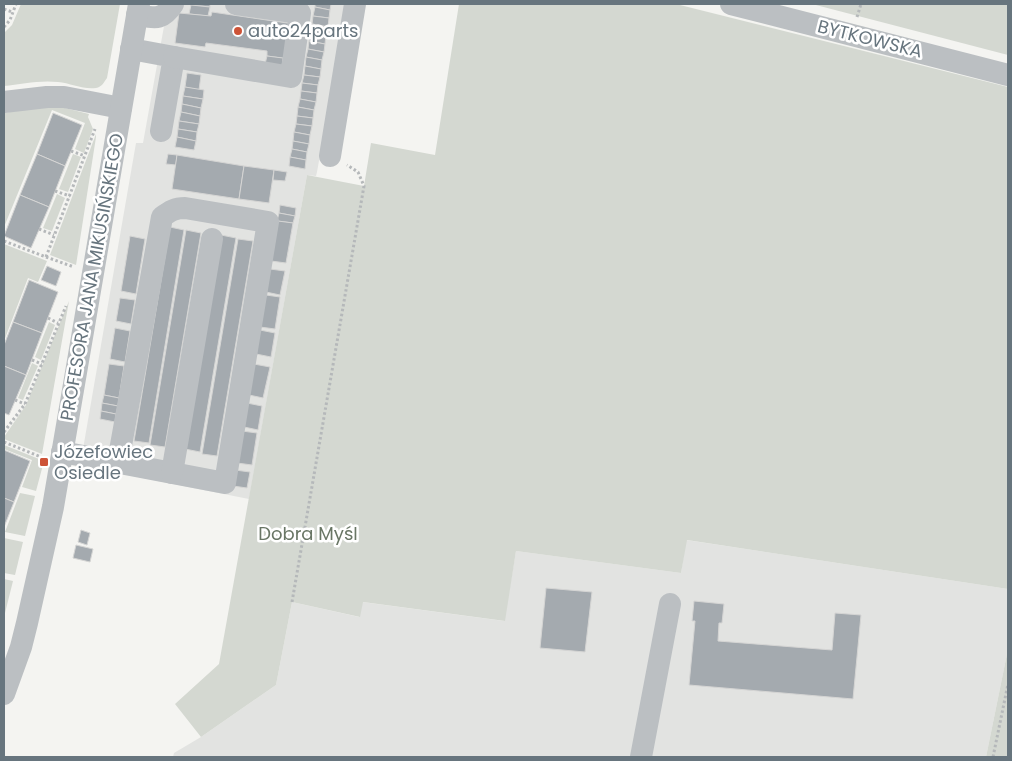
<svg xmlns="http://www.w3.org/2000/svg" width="1012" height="761" font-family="Poppins,sans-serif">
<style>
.built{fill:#e2e3e1}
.green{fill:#d4d8d1}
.building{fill:#a4aaaf;stroke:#d5d5d4}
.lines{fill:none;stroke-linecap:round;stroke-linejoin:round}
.path{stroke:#b5b8ba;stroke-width:3;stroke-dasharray:2.5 2.5;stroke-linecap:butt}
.minor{stroke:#bbbfc2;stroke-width:22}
.poi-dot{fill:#cd5337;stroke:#fff;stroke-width:2}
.labels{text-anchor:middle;stroke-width:5;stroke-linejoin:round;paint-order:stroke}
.poi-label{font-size:18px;fill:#67757e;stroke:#fff;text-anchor:start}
.street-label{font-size:18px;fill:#67757e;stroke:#fff}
.park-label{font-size:18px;fill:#697665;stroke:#fff}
</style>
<rect width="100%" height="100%" fill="#f4f4f1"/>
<g class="built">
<polygon points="168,4 347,4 317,172 316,176 307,175 249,499 92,468 83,449 136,143 143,143"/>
<polygon points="686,540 1008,589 1008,649 986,757 173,757 174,753 201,737 276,685 292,602 359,617 362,602 504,621 516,551 681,573"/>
</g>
<g class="green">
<path d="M 21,4 L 120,4 L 107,78 C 104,82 102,87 96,88 C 84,90 70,83 58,82 C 40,80 21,84 4,86 L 4,33 L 12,25 Z"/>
<polygon points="459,4 676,4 1008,87 1008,589 687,540 681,573 516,551 505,621 363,602 360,617 292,602 276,685 201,737 175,704 219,664 307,175 364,186 371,143 435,155"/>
<polygon points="812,4 1008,4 1008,55"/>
<polygon points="47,106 65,108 89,114 88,117 93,129 84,153 75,149 85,123 52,110 4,227 4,113"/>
<polygon points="96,134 96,137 76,265 50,255"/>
<polygon points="73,154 81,157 68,192 59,189"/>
<polygon points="57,194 65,198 52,231 43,228"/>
<polygon points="4,244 47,261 38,282 28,278 4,341"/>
<polygon points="69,301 42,454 4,439 4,437 26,405"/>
<polygon points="49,322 55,325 41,360 35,357"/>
<polygon points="32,363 38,366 23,400 18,398"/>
<polygon points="4,445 44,461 36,491 22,487 32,460 4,449"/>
<polygon points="20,493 35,496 25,536 5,532"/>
<polygon points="4,538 23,542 15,575 4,573"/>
<polygon points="4,579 13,581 4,617"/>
<polygon points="1008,649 1008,757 986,757"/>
</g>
<g class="building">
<polygon points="191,4 210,4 210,7 191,5"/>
<polygon points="315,4 331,4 330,10 315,7"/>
<polygon points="191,5 210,7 208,16 189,14"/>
<polygon points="315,7 330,10 329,18 313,16"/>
<polygon points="212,12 294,24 288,59 267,56 267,51 206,43 205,47 175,43 179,13 211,16"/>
<polygon points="313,16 329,18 328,27 312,24"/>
<polygon points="312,24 328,27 326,35 310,33"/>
<polygon points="310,33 326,35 325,44 309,41"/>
<polygon points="309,41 325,44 324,52 308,49"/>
<polygon points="308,49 324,52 322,60 306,57"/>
<polygon points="267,56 283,58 282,66 265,64"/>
<polygon points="306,57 322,60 321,69 305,66"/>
<polygon points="305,66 321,69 320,77 304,75"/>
<polygon points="187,73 201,75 199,90 185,87"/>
<polygon points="304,75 320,77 318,85 302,83"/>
<polygon points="302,83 318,85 317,93 301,91"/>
<polygon points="185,87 204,90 203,99 183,96"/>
<polygon points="301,91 317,93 316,102 300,99"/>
<polygon points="183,96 203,99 201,108 182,104"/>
<polygon points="300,99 316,102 314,110 298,107"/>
<polygon points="182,104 201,108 200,116 181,112"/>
<polygon points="298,107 314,110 313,118 297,116"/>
<polygon points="181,112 200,116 199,124 179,121"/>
<polygon points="53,113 82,125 65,166 37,154"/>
<polygon points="297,116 313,118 312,126 296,124"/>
<polygon points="179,121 199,124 197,132 178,129"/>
<polygon points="296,124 312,126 310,135 294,132"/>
<polygon points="178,129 197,132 196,141 177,137"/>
<polygon points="294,132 310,135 309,144 293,141"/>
<polygon points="177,137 196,141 194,150 175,147"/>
<polygon points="293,141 309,144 307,152 292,149"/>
<polygon points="292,149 307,152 306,160 290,157"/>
<polygon points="37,154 65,166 49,207 20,195"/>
<polygon points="168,154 177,155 176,165 166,164"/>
<polygon points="177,155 244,166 239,199 172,189"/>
<polygon points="290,157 306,160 305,169 289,166"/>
<polygon points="244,166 274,170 269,203 239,199"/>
<polygon points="274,170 287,172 285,181 273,180"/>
<polygon points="20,195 49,207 31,248 4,236"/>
<polygon points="280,205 296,208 295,216 279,213"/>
<polygon points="279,213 295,216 293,223 277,221"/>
<polygon points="278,221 293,223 286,263 271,261"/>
<polygon points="170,227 184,230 149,443 134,441"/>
<polygon points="186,230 201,233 165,447 150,445"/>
<polygon points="221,235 236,238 200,452 185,449"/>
<polygon points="130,236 145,239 136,294 121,291"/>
<polygon points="238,239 253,241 217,456 202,454"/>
<polygon points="47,266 61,272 56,286 41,280"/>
<polygon points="270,269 285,271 280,295 266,292"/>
<polygon points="29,280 58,292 42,333 13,322"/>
<polygon points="266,295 280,297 275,329 260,327"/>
<polygon points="120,298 135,300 131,324 116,321"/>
<polygon points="13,322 42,333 26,375 4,366 4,345"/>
<polygon points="115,328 130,331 125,362 110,359"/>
<polygon points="260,330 275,333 271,357 256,354"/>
<polygon points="109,364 124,366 119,398 104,395"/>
<polygon points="254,364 270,367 263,398 249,395"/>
<polygon points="4,366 26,375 9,415 4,413"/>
<polygon points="104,395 119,398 118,406 102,403"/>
<polygon points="102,403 118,406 116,414 101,411"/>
<polygon points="247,403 262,406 258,430 244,427"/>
<polygon points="101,411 116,414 115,422 100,419"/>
<polygon points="242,431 257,433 252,465 237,463"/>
<polygon points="4,450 30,461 14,502 4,498"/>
<polygon points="235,470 250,472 247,488 233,486"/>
<polygon points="4,498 14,502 4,527"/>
<polygon points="81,530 90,533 87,545 78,542"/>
<polygon points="76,545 93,549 90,562 73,558"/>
<polygon points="546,588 592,592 585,652 540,648"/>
<polygon points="694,601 724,604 722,623 719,623 718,641 832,650 835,613 861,615 853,699 689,685 695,621 692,621"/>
</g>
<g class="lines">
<g class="path">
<polyline points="4,9 12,12"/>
<polyline points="857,17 861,4"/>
<polyline points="4,27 10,20 16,4"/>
<polyline points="71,151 85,156"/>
<polyline points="55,191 70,196"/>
<polyline points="39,229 54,235"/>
<polyline points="4,241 46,257 95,129"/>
<polyline points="46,257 74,267"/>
<polyline points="48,318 58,323"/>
<polyline points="32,360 42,364"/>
<polyline points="15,400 25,404"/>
<polyline points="4,432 25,404 66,306"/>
<polyline points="4,442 41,457"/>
<polyline points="292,602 364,186 358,172 347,165"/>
<polyline points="993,757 1008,684"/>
</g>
<g class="minor">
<polyline points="731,4 1008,75"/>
<path d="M 137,15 C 155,18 162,21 173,4"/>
<polyline points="131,49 174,57 161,131"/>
<polyline points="174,57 291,77 300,13 236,4"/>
<polyline points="4,102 47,97 64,97 121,108"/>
<polyline points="330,156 355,4"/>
<path d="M 62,452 L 225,483 L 268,222 L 185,208 C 175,208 170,211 162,217 L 118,462"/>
<polyline points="172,473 212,239"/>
<polyline points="4,694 21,647 27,623 53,507 139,4"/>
<polyline points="641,757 670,604"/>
</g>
</g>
<g class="poi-dot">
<circle cx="238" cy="31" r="5"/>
<rect x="39" y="457" width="10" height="10" rx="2.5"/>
</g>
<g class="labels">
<g class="poi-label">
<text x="248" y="37">auto24parts</text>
<text x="54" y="458">Józefowiec<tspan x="54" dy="21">Osiedle</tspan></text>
</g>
<g class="street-label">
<text transform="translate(870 39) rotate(14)" y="6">BYTKOWSKA</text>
<text transform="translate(92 277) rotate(-80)" y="6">PROFESORA JANA MIKUSIŃSKIEGO</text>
</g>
<g class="park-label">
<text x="308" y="540">Dobra Myśl</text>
</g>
</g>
<rect width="1012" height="761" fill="none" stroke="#67757e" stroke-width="10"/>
</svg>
